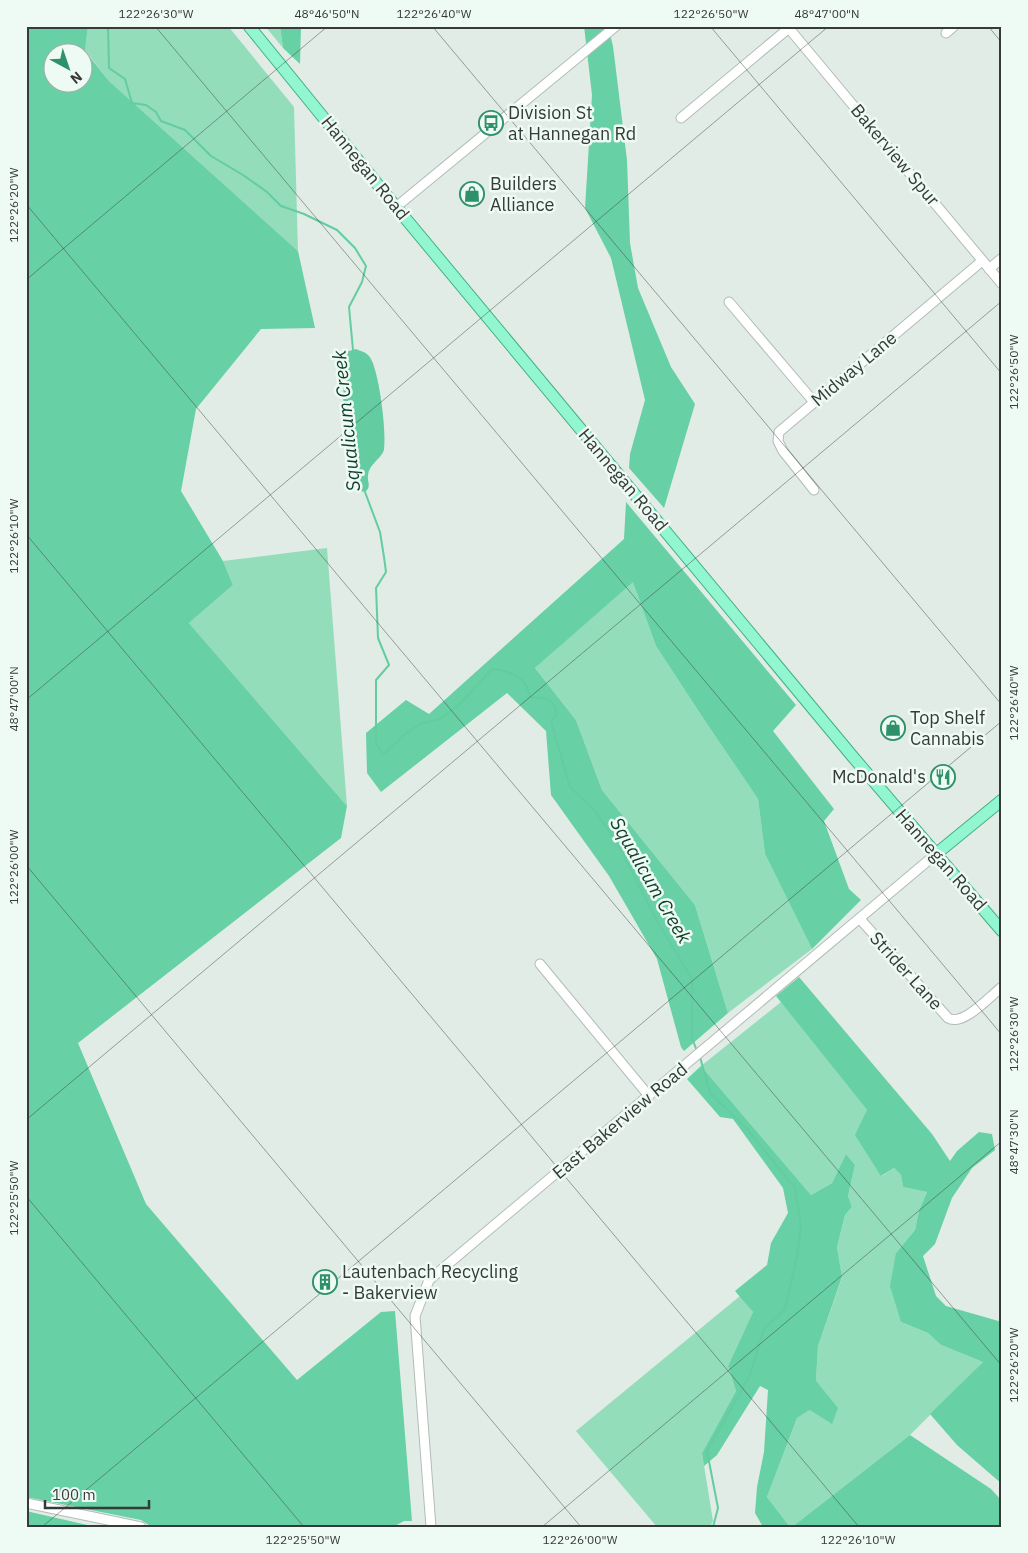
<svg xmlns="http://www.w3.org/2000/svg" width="1028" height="1553" font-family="'IBM Plex Sans',sans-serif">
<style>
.green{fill:#93ddbb}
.forest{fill:#67d0a4;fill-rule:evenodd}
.water{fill:#63cca0}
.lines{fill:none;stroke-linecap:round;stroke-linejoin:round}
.stream{stroke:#63cca0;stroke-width:2}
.minor-casing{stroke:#b2bdb7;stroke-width:11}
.major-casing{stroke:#43b088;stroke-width:13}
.minor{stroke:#fff;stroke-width:9}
.major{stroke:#92f6d1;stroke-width:11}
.ticks{fill:none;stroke:#363a38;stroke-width:1;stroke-opacity:0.45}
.labels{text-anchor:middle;stroke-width:5;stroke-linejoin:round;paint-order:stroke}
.poi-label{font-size:18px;fill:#363a38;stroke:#eefaf4;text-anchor:start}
.street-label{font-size:18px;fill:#363a38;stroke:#eefaf4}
.water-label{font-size:19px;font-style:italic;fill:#0e3d2b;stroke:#eefaf4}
.neatline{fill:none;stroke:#363a38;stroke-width:2}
.ticks-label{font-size:12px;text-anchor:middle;fill:#363a38}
</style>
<rect width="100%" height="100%" fill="#e1ece6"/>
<g class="green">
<polygon points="88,26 228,26 294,107 298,251 109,81 85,50"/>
<polygon points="265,26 280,26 283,48"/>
<polygon points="327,548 347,806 189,623 233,585 223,561"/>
<polygon points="633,581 656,646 705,721 758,799 765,854 812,949 728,1013 695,905 602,790 576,720 535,668"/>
<polygon points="781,1002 867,1110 882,1176 894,1168 901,1175 903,1187 927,1192 919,1211 915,1230 896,1253 901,1322 928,1333 941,1345 983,1362 910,1435 792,1527 790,1527 767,1497 797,1418 810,1410 816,1381 818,1346 842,1278 837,1247 845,1215 852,1207 848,1196 855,1165 846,1154 832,1183 811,1195 701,1066"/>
<polygon points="740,1296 753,1312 728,1366 736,1391 702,1453 713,1521 710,1527 657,1527 576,1431"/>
</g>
<g class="forest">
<path d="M 26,26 L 88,26 L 85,51 L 109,81 L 298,251 L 315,328 L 261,329 L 196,409 L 181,491 L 223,561 L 233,585 L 189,623 L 347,806 L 341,838 L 78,1043 L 146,1204 L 297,1380 L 381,1312 L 395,1311 L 412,1521 L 404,1521 L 393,1527 L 152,1527 L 141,1520 L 26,1497 ZM 82,52 L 82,82 L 52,82 L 52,52 Z"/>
<polygon points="280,26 301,26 300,64 283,48"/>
<polygon points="584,26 608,26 613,46 627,160 630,243 638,288 671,367 695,404 664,508 629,468 630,454 645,400 611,258 585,208 592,95"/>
<polygon points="626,502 796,705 773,731 834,809 824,821 849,889 861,900 812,949 765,854 758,799 705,721 656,646 633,582 535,668 576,720 602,790 695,905 728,1013 684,1051 681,1047 657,959 609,876 551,795 546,731 507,693 381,792 367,773 366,733 406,700 429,714 624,539"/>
<polygon points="799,977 932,1134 950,1161 957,1151 979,1132 992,1134 995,1150 972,1168 952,1198 935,1244 923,1256 936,1296 946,1306 1002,1322 1002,1484 957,1445 930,1414 983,1362 941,1345 928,1333 901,1322 890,1286 896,1253 915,1230 919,1211 927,1192 903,1187 901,1175 894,1168 881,1176 855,1135 867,1110 776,996"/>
<polygon points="701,1066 811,1195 832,1183 846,1154 855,1165 848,1196 852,1207 845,1215 837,1247 842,1277 818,1346 816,1381 838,1408 832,1424 810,1410 797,1418 767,1497 790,1527 763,1527 755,1513 757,1487 764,1452 768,1390 760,1386 717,1455 704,1466 702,1453 736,1391 728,1366 753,1312 735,1291 767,1265 771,1243 788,1213 783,1188 733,1119 720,1117 687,1079"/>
<polygon points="910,1435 991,1489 1002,1501 1002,1527 792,1527"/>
<polygon points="26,1511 96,1527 26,1527"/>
</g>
<path class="water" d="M 356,349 C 360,351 366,352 369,356 C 379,367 387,434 384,450 C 381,459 369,464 368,475 C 367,483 372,486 365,492 L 360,491 L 343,398 L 346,352 Z"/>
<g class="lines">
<g class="stream">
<polyline points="108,26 109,68 125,79 132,103 146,105 156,112 161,121 185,130 211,156 243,175 267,192 281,206 304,214 337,230 355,248 366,266 362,282 349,307 353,350"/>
<path d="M 365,492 L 380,532 L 384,557 L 386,572 L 376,588 L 378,638 L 389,665 L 376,680 L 376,743 L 383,754 L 385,753 L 403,736 L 420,724 L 440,719 L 460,704 L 492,669 C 511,671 527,677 530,697 C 546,698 553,697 557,714 L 551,721 L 570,787 L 595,811 L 616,841 L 656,919 L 692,979 L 692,1038 L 697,1051"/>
<polyline points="700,1057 710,1093 747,1129 795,1188 801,1226 797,1257 785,1309 764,1329 750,1375 707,1451 718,1508 713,1527"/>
</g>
<defs>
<g id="minor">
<polyline points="787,26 1002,284"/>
<polyline points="946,33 954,26"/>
<polyline points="681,118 789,28"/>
<polyline points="396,207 616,26"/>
<polyline points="989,269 1002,258"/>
<polyline points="729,302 814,402"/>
<polyline points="814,490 783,451 778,441 779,432 982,261"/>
<path d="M 860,919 L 948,1018 C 963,1027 990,996 1002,987"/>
<polyline points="540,964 649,1096"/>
<polyline points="26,1503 141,1527"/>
<polyline points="431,1527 415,1316 429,1280 936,854"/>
</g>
<g id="major">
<polyline points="249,26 396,207 853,757 1002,931"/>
<polyline points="936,854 1002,800"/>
</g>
</defs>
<use href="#minor" class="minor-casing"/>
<use href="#major" class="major-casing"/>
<use href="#minor" class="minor"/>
<use href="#major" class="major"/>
</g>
<path class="ticks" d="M 155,26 L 1002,1035M 432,26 L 1002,705M 710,26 L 1002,374M 988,26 L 1002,43M 26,204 L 1002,1366M 26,280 L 328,26M 26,534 L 859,1527M 26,700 L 829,26M 26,865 L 581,1527M 26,1120 L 1002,301M 26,1196 L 304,1527M 42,1527 L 1002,721M 542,1527 L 1002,1141"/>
<defs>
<symbol id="bus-ring" viewBox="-11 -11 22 22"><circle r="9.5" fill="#eefaf4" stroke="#2e916b" stroke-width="1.5"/><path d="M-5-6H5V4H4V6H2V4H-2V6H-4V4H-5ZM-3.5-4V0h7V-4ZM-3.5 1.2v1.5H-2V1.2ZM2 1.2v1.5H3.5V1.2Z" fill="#2e916b"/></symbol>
<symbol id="shop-ring" viewBox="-11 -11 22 22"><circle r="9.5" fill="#eefaf4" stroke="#2e916b" stroke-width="1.5"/><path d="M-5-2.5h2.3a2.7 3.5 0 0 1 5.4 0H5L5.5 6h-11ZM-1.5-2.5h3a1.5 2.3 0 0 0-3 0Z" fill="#2e916b"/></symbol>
<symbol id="restaurant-ring" viewBox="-11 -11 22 22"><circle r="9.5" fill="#eefaf4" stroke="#2e916b" stroke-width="1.5"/><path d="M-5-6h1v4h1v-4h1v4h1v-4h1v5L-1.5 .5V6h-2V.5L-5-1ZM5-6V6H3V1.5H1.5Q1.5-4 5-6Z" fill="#2e916b"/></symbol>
<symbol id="building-ring" viewBox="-11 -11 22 22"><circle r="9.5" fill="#eefaf4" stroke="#2e916b" stroke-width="1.5"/><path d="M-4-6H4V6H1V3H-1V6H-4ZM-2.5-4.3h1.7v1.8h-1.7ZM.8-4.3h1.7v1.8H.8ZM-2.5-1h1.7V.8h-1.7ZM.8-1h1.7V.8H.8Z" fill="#2e916b"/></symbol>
</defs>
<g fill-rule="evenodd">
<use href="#bus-ring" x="477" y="109" width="28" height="28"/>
<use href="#shop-ring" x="458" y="180" width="28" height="28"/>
<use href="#shop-ring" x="879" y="714" width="28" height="28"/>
<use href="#restaurant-ring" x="929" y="763" width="28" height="28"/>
<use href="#building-ring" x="311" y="1268" width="28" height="28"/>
</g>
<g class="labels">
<g class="poi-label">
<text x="508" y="119">Division St<tspan x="508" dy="21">at Hannegan Rd</tspan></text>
<text x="490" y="190">Builders<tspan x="490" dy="21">Alliance</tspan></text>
<text x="910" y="724">Top Shelf<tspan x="910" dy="21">Cannabis</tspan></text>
<text x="926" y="783" text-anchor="end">McDonald's</text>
<text x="342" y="1278">Lautenbach Recycling<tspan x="342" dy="21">- Bakerview</tspan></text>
</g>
<g class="street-label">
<text transform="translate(895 155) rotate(50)" y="6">Bakerview Spur</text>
<text transform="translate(365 168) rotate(51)" y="6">Hannegan Road</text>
<text transform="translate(854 369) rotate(-40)" y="6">Midway Lane</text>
<text transform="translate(623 480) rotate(50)" y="6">Hannegan Road</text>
<text transform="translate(941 860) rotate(49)" y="6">Hannegan Road</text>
<text transform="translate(906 971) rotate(48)" y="6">Strider Lane</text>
<text transform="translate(620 1121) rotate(-40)" y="6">East Bakerview Road</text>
</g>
<g class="water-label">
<text transform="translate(346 421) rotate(-96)" y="7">Squalicum Creek</text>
<text transform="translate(651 880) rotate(60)" y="7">Squalicum Creek</text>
</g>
</g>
<rect width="1028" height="1553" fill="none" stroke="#eefaf4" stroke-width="55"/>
<g transform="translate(68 68) rotate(140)"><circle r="24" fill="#eefaf4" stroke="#a4ada9"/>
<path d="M0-4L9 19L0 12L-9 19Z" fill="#2e916b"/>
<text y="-8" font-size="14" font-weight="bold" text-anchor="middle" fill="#363a38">N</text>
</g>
<path d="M45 1500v8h104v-8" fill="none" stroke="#363a38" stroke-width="2.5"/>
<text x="52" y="1500" font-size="15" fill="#363a38" stroke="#eefaf4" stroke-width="4" paint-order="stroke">100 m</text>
<rect x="28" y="28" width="972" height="1498" class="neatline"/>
<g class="ticks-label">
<text x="156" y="18">122°26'30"W</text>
<text x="327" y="18">48°46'50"N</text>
<text x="434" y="18">122°26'40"W</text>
<text x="711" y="18">122°26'50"W</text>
<text x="827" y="18">48°47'00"N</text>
<text transform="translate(14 205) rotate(-90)" y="4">122°26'20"W</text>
<text transform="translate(1014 372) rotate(-90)" y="4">122°26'50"W</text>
<text transform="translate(14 536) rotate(-90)" y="4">122°26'10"W</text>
<text transform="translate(14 699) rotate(-90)" y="4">48°47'00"N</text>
<text transform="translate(1014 703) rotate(-90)" y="4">122°26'40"W</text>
<text transform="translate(14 867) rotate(-90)" y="4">122°26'00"W</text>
<text transform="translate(1014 1034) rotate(-90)" y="4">122°26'30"W</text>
<text transform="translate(1014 1142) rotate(-90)" y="4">48°47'30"N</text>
<text transform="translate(14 1198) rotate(-90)" y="4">122°25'50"W</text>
<text transform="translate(1014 1365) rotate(-90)" y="4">122°26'20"W</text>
<text x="303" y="1544">122°25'50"W</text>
<text x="580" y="1544">122°26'00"W</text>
<text x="858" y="1544">122°26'10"W</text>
</g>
</svg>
